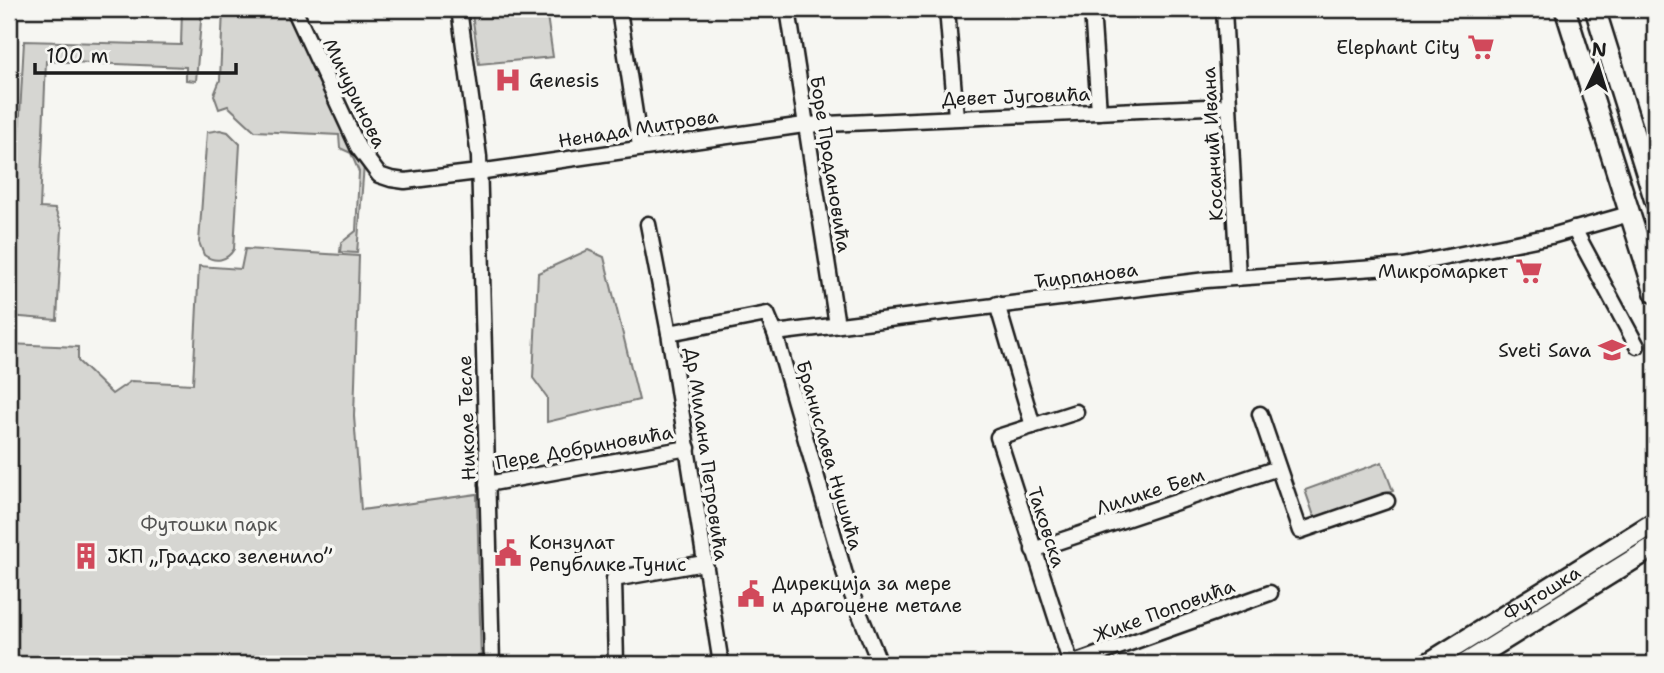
<svg xmlns="http://www.w3.org/2000/svg" width="1664" height="673" font-family="'Shantell Sans',sans-serif">
<style>
.green{fill:#d6d6d2;stroke:#797977;stroke-width:2}
.lines{fill:none;stroke-linecap:round;stroke-linejoin:round}
.minor-casing{stroke:#1c1c1c;stroke-width:19}
.secondary-casing{stroke:#1c1c1c;stroke-width:24}
.minor{stroke:#f6f6f2;stroke-width:14}
.secondary{stroke:#f6f6f2;stroke-width:19}
.labels{text-anchor:middle;stroke-width:7;stroke-linejoin:round;paint-order:stroke}
.poi-label{font-size:19px;fill:#1c1c1c;stroke:#f6f6f2;text-anchor:start}
.street-label{font-size:19px;fill:#1c1c1c;stroke:#f6f6f2}
.park-label{font-size:19px;fill:#545453;stroke:#f6f6f2}
</style>
<rect width="100%" height="100%" fill="#f6f6f2"/>
<filter id="ink" filterUnits="userSpaceOnUse"><feTurbulence type="fractalNoise" baseFrequency=".0143" numOctaves="2"/><feDisplacementMap in="SourceGraphic" scale="14" xChannelSelector="R" yChannelSelector="G"/><feConvolveMatrix kernelMatrix="1 2 1 2 8 2 1 2 1" color-interpolation-filters="sRGB"/></filter>
<g filter="url(#ink)">
<g class="green">
<polygon points="182,9 202,9 196,81 186,80 186,67 46,61 40,208 55,209 62,228 57,320 9,316 24,41 181,45"/>
<polygon points="223,9 288,9 364,165 357,253 340,252 341,243 356,231 359,172 351,153 340,148 339,135 255,131 228,106 219,109 214,95 220,80"/>
<polygon points="510,9 546,9 553,57 479,64 472,14"/>
<path d="M 220,130 L 228,132 L 240,144 L 234,249 C 227,261 215,263 204,255 L 199,242 L 207,132 Z"/>
<polygon points="245,249 359,256 354,416 361,510 477,494 481,664 9,664 9,344 78,347 78,361 112,394 131,381 193,384 199,266 241,269"/>
<polygon points="588,250 604,257 639,400 547,422 547,397 533,378 538,273"/>
<polygon points="1382,462 1393,491 1315,519 1305,490"/>
</g>
<g class="lines">
<defs>
<g id="minor">
<polyline points="294,9 358,147 379,175 391,179 405,181 478,172 804,125 1229,106"/>
<polyline points="459,9 479,157 492,664"/>
<polyline points="788,9 837,325"/>
<polyline points="947,9 956,117"/>
<polyline points="1092,9 1099,112"/>
<polyline points="1224,9 1238,278"/>
<polyline points="619,10 640,146"/>
<polyline points="648,224 669,333 767,314 775,333 1206,280 1403,266 1551,236 1629,214"/>
<polyline points="1574,229 1637,346"/>
<polyline points="997,304 1033,426"/>
<polyline points="669,333 721,664"/>
<polyline points="775,333 848,585 880,664"/>
<polyline points="1076,412 998,437 1071,664 1270,593"/>
<polyline points="1260,414 1300,531 1387,501"/>
<polyline points="487,484 688,448"/>
<polyline points="1033,550 1278,468"/>
<polyline points="616,664 614,579 704,563"/>
</g>
<g id="secondary">
<polyline points="1565,9 1655,293"/>
<polyline points="1595,9 1655,201"/>
<path id="s1" d="M 1427,664 L 1655,522"/>
<polyline points="1465,664 1655,546"/>
</g>
</defs>
<use href="#minor" class="minor-casing"/>
<use href="#secondary" class="secondary-casing"/>
<use href="#minor" class="minor"/>
<use href="#secondary" class="secondary"/>
</g>
</g>
<defs>
<symbol id="supermarket-bare" viewBox="-9 -9 18 18"><path d="M-6-5.5h2.5l.6 2H6L4.5 2H-2.5L-4.4-4H-6ZM-1.5 3.2a1.3 1.3 0 1 0 .1 0ZM3 3.2a1.3 1.3 0 1 0 .1 0Z" fill="#d1495b" stroke="#f6f6f2" stroke-width="2.5" paint-order="stroke"/></symbol>
<symbol id="hospital-bare" viewBox="-9 -9 18 18"><path d="M-5-5h3v3.5h4V-5h3V5h-3V1.5h-4V5h-3Z" fill="#d1495b" stroke="#f6f6f2" stroke-width="2.5" paint-order="stroke"/></symbol>
<symbol id="school-bare" viewBox="-9 -9 18 18"><path d="M0-5L7-2L0 1L-7-2ZM-4 1L0 2.5L4 1V4Q0 6-4 4Z" fill="#d1495b" stroke="#f6f6f2" stroke-width="2.5" paint-order="stroke"/></symbol>
<symbol id="civic-bare" viewBox="-9 -9 18 18"><path d="M-.6-6.5H3V-4.5H.6V-3L4-1V1h2V6H-6V1h2V-1L-.6-3ZM-1.2 2.5V6h2.4V2.5Z" fill="#d1495b" stroke="#f6f6f2" stroke-width="2.5" paint-order="stroke"/></symbol>
<symbol id="building-bare" viewBox="-9 -9 18 18"><path d="M-4-6H4V6H1V3H-1V6H-4ZM-2.5-4.3h1.7v1.8h-1.7ZM.8-4.3h1.7v1.8H.8ZM-2.5-1h1.7V.8h-1.7ZM.8-1h1.7V.8H.8Z" fill="#d1495b" stroke="#f6f6f2" stroke-width="2.5" paint-order="stroke"/></symbol>
</defs>
<g fill-rule="evenodd">
<use href="#supermarket-bare" x="1462" y="28" width="38" height="38"/>
<use href="#hospital-bare" x="489" y="61" width="38" height="38"/>
<use href="#supermarket-bare" x="1510" y="252" width="38" height="38"/>
<use href="#school-bare" x="1593" y="331" width="38" height="38"/>
<use href="#civic-bare" x="489" y="534" width="38" height="38"/>
<use href="#building-bare" x="67" y="537" width="38" height="38"/>
<use href="#civic-bare" x="732" y="575" width="38" height="38"/>
</g>
<g class="labels">
<g class="poi-label">
<text x="1460" y="54" text-anchor="end">Elephant City</text>
<text x="529" y="87">Genesis</text>
<text x="1508" y="278" text-anchor="end">Микромаркет</text>
<text x="1591" y="357" text-anchor="end">Sveti Sava</text>
<text x="529" y="549">Конзулат<tspan x="529" dy="22">Републике Тунис</tspan></text>
<text x="107" y="563">ЈКП „Градско зеленило”</text>
<text x="772" y="590">Дирекција за мере<tspan x="772" dy="22">и драгоцене метале</tspan></text>
</g>
<g class="street-label">
<text transform="translate(355 93) rotate(64)" y="7">Мичуринова</text>
<text transform="translate(1016 96) rotate(-2)" y="7">Девет Југовића</text>
<text transform="translate(638 128) rotate(-9)" y="7">Ненада Митрова</text>
<text transform="translate(1212 144) rotate(-93)" y="7">Косанчић Ивана</text>
<text transform="translate(831 164) rotate(81)" y="7">Боре Продановића</text>
<text transform="translate(1086 275) rotate(-7)" y="7">Ћирпанова</text>
<text transform="translate(466 418) rotate(-92)" y="7">Николе Тесле</text>
<text transform="translate(584 447) rotate(-10)" y="7">Пере Добриновића</text>
<text transform="translate(707 454) rotate(82)" y="7">Др Милана Петровића</text>
<text transform="translate(830 455) rotate(74)" y="7">Бранислава Нушића</text>
<text transform="translate(1150 491) rotate(-18)" y="7">Лилике Бем</text>
<text transform="translate(1047 527) rotate(72)" y="7">Таковска</text>
<text dy="7" stroke="none"><textPath href="#s1" startOffset="135">Футошка</textPath></text>
<text transform="translate(1164 610) rotate(-20)" y="7">Жике Поповића</text>
</g>
<g class="park-label">
<text x="209" y="531">Футошки парк</text>
</g>
</g>
<rect width="1664" height="673" fill="none" stroke="#f6f6f2" stroke-width="35"/>
<rect x="18" y="18" width="1629" height="638" fill="none" stroke="#1c1c1c" stroke-width="2.5" filter="url(#ink)"/>
<g transform="translate(1598 66) rotate(4)" stroke="#f6f6f2" stroke-width="5" paint-order="stroke">
<path d="M0-5L12 26L0 18L-12 26Z" fill="#1c1c1c"/>
<text y="-10" font-size="19" font-weight="bold" text-anchor="middle" fill="#1c1c1c">N</text>
</g>
<path d="M35 63v10h201v-10" fill="none" stroke="#1c1c1c" stroke-width="3.5"/>
<text x="46" y="63" font-size="21" fill="#1c1c1c" stroke="#f6f6f2" stroke-width="5" paint-order="stroke">100 m</text>
</svg>
